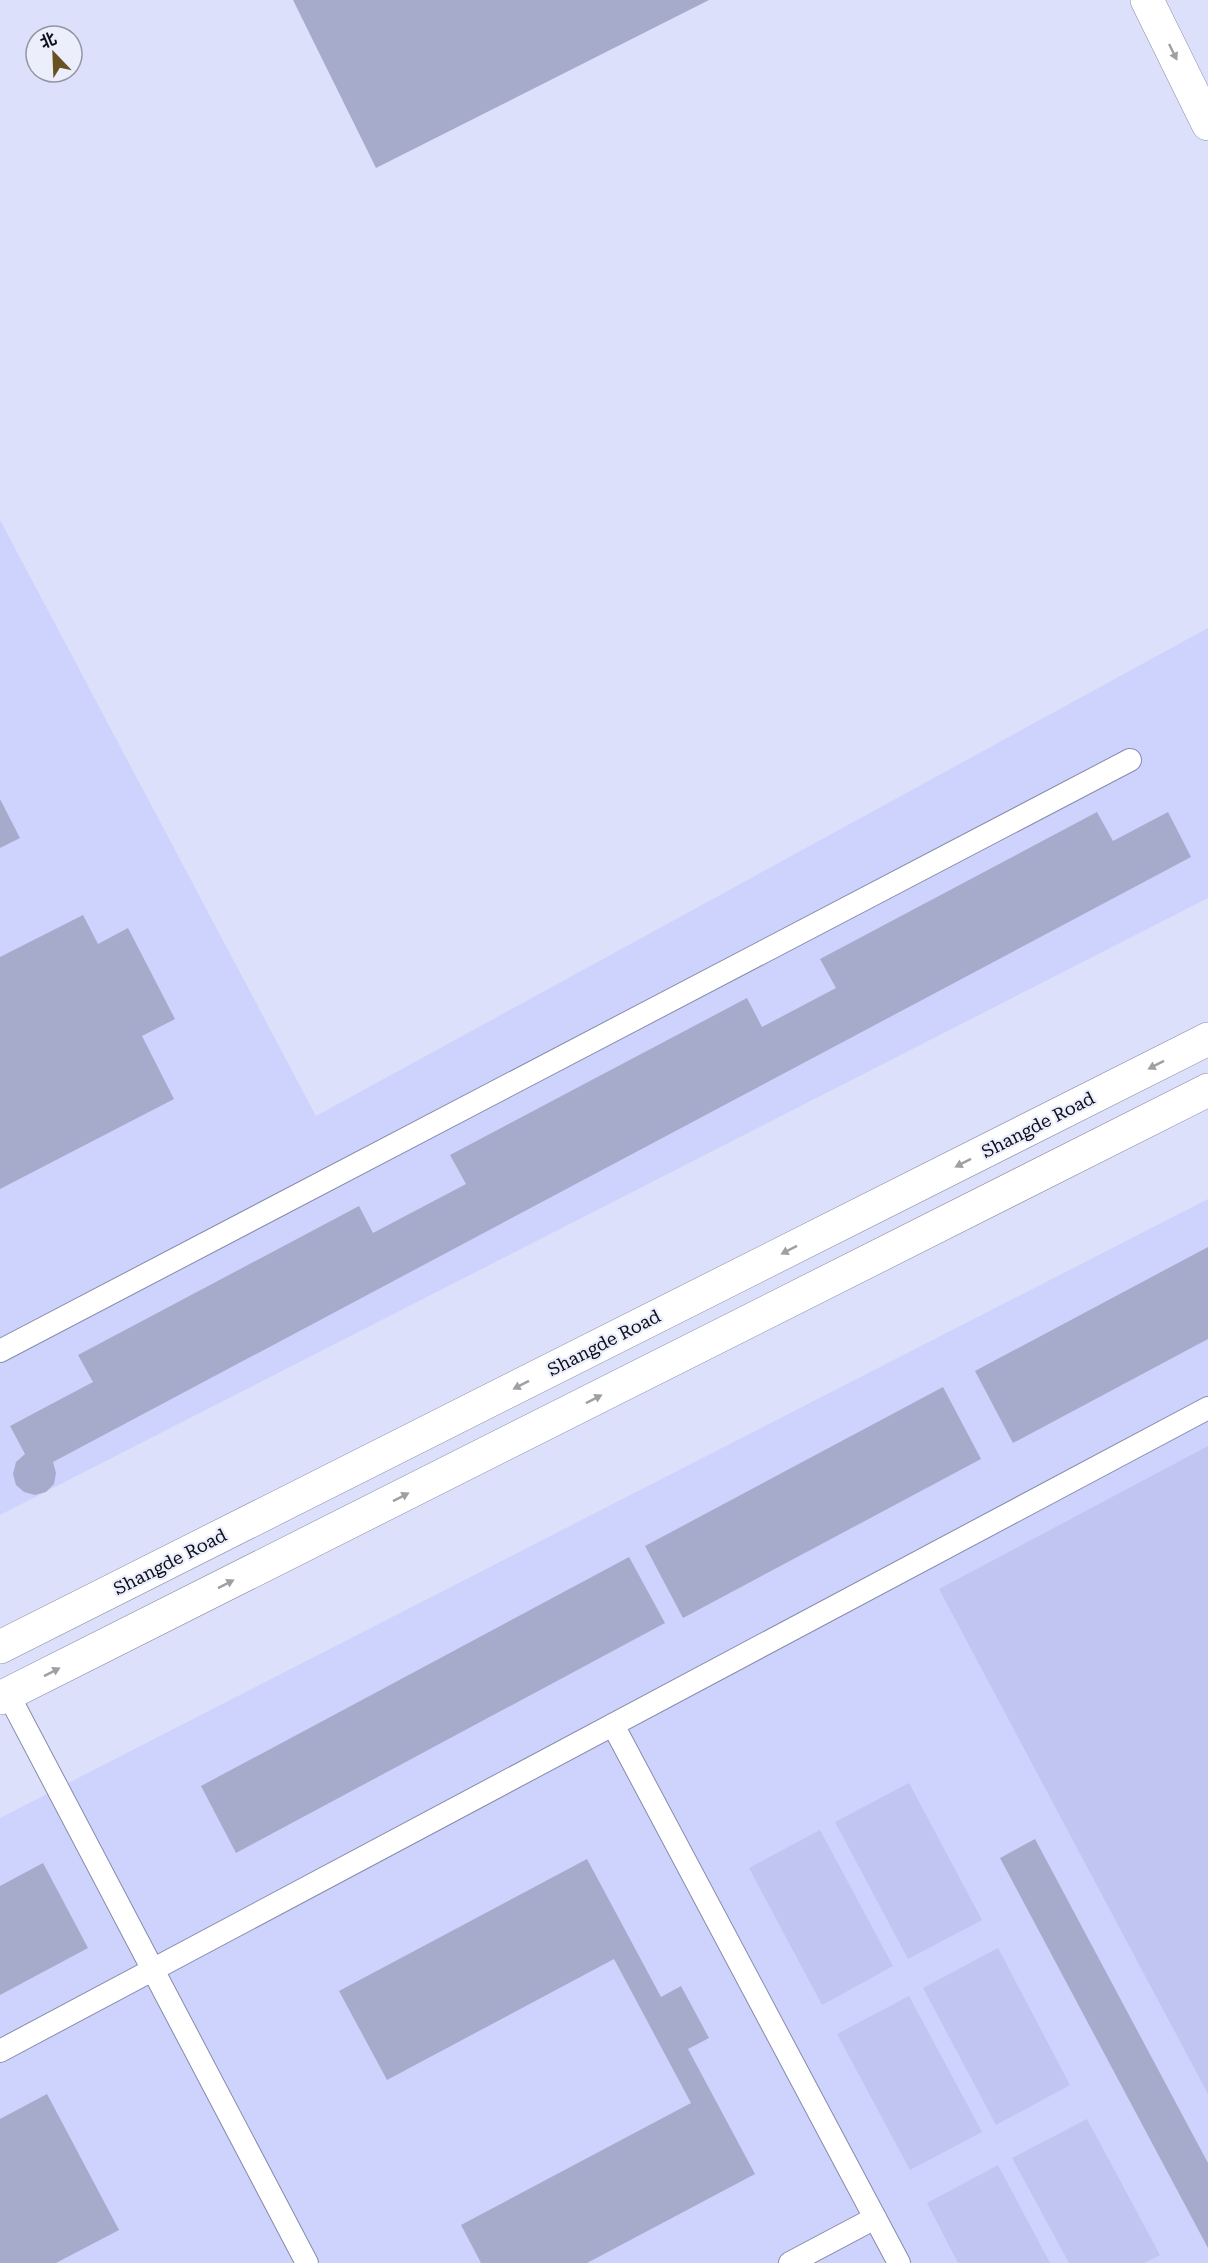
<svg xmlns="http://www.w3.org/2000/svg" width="1208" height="2263" font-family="'Roboto Serif','Noto Sans SC',serif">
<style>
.built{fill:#cdd3fc}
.green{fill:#c0c6f1}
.building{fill:#a6abcb}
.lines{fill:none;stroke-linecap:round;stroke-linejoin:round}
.lane-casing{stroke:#878bab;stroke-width:24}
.secondary-casing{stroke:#878bab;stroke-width:34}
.highway-casing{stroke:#878bab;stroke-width:34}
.lane{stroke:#fff;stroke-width:22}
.secondary{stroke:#fff;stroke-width:33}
.highway{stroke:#fff;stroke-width:33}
.oneway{fill:#9f9fa4}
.labels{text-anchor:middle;stroke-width:4.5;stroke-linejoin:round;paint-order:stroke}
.street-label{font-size:18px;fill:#0e0f1b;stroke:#eceefc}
</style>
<rect width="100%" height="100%" fill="#dce0fb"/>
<g class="built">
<polygon points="0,520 316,1116 1208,628 1208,898 0,1515"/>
<polygon points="1208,1199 1208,2263 0,2263 0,1818"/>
</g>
<g class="green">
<polygon points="1208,1446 1208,2094 939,1589"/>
<polygon points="909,1783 982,1920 908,1959 835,1822"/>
<polygon points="820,1830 893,1966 822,2005 749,1868"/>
<polygon points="998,1948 1070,2085 996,2125 923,1988"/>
<polygon points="909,1996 982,2132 910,2170 837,2034"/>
<polygon points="1087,2119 1160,2255 1144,2263 1069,2263 1012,2158"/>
<polygon points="998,2165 1050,2263 958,2263 927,2203"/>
</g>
<g class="building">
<polygon points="293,0 709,0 376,168"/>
<polygon points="0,799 20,838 0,848"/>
<polygon points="1097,812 1113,841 1168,812 1191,857 53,1462 56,1473 54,1484 46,1492 35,1495 24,1492 16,1485 13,1474 16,1462 25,1454 10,1426 93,1382 78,1355 359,1206 373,1233 466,1184 450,1155 747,998 762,1027 836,988 820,959"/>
<polygon points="83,915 98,944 128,928 175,1019 142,1036 174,1099 0,1189 0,957"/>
<polygon points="1208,1247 1208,1339 1013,1443 975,1371"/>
<polygon points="943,1387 981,1459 683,1618 645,1546"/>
<polygon points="629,1557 665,1623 236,1853 201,1786"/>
<polygon points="1035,1839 1208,2163 1208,2248 1000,1858"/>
<polygon points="587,1859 661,1997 681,1986 709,2038 688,2049 755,2174 587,2263 481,2263 461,2225 691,2103 614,1959 387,2080 339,1991"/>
<polygon points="43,1863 88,1948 0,1995 0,1886"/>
<polygon points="47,2094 119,2230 56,2263 0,2263 0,2119"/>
</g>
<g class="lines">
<defs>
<g id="lane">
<polyline points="0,1351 1130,760"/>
<polyline points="8,1694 307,2263"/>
<polyline points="613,1725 899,2263"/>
<polyline points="0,2051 1208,1408"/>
<polyline points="790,2263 875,2218"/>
</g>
<g id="secondary">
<polyline points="0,1647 1208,1039"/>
<polyline points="0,1698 1208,1090"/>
</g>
<polyline id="highway" points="1147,0 1208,124"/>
</defs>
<use href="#lane" class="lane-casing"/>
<use href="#secondary" class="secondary-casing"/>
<use href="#highway" class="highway-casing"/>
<use href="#lane" class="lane"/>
<use href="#secondary" class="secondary"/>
<use href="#highway" class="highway"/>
</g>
<defs><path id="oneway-solid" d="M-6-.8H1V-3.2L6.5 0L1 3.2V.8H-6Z" transform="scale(1.5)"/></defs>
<g class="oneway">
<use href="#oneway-solid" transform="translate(1173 52) rotate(64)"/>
<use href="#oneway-solid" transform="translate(1156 1065) rotate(153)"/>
<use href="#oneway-solid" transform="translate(963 1163) rotate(153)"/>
<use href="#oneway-solid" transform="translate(789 1250) rotate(153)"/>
<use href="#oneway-solid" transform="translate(521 1385) rotate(153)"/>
<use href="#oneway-solid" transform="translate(594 1399) rotate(-27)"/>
<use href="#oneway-solid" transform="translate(401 1497) rotate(-27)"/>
<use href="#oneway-solid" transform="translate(226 1584) rotate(-27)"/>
<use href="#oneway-solid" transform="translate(52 1672) rotate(-27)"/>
</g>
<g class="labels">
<g class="street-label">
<text transform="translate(1038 1125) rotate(-27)" y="6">Shangde Road</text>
<text transform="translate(604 1343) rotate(-27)" y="6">Shangde Road</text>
<text transform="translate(170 1562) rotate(-27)" y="6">Shangde Road</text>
</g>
</g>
<g transform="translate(54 54) rotate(337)"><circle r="28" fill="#eceefc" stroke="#9395a2" stroke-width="1.5"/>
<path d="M0-4.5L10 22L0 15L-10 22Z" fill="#6a5122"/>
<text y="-9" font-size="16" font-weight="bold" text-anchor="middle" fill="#0e0f1b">北</text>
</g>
</svg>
